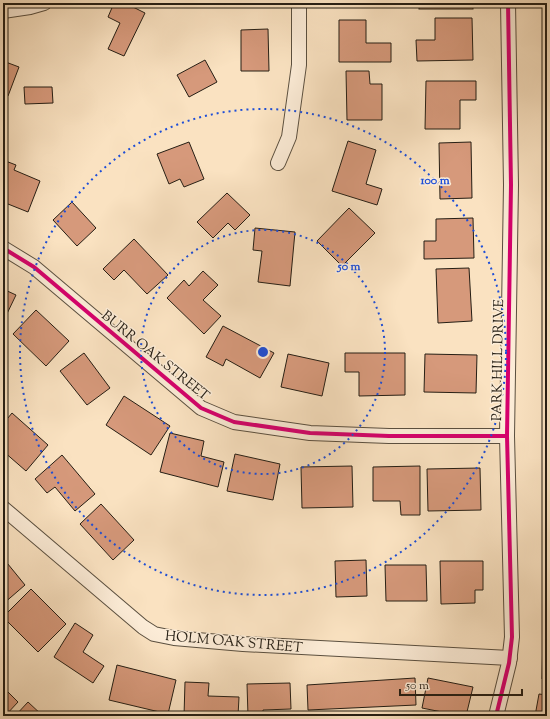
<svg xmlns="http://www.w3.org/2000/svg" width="550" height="719" font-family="'Sorts Mill Goudy',serif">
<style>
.building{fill:#d6997b;stroke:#251e14}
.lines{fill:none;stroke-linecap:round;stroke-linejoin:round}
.street-casing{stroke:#5a4f3f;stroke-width:16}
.street{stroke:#fcecd7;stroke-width:14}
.cycleway-casing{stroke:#fcecd7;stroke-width:6}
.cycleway{stroke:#d6006c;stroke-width:4}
.ring{fill:none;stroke:#1d4ed8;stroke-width:2;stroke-dasharray:2 4}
.labels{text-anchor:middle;stroke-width:3;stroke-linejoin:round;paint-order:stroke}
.street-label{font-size:14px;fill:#251e14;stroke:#fcecd7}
.centre{fill:#1d4ed8;stroke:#fcecd7;stroke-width:2}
.ring-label{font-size:12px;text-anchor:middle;font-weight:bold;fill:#1d4ed8;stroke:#fcecd7;stroke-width:3;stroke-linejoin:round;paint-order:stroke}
</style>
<rect width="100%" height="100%" fill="#fae2c1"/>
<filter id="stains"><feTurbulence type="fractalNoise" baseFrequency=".005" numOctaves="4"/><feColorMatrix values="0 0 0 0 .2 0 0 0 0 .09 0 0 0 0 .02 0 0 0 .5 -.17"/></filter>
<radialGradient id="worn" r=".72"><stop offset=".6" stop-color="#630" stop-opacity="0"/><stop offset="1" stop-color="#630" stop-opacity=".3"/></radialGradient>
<g class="building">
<polygon points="114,3 125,3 145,13 124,56 108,49 120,23 108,17"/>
<rect x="419" y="3" width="54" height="6"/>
<polygon points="435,18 472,18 473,60 417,61 416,40 435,40"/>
<polygon points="339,20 366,20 366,43 391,43 391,62 339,62"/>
<polygon points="268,29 269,71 241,71 241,30"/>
<rect x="546" y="49" width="1" height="45"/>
<polygon points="205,60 217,82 189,97 177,75"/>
<polygon points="3,61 19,67 8,96 3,94"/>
<polygon points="346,71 369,71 370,84 382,84 382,120 347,120"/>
<polygon points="426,81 476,81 476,100 460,100 460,129 425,129"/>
<polygon points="24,87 52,87 53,103 25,104"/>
<polygon points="545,115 547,115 547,160 546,160"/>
<polygon points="348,141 376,150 366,184 382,189 377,205 332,191"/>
<polygon points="189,142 204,179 184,187 180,179 169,184 157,154"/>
<polygon points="471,142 472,198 440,199 439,143"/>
<polygon points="3,160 16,165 14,170 40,181 28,212 3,202"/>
<polygon points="227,193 250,215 235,230 228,223 213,238 197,222"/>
<polygon points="72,202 96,228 77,246 53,220"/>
<polygon points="349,208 375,233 342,266 317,241"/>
<polygon points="473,218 474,258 424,259 424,241 436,241 436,219"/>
<polygon points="255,228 295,232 290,286 258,282 262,251 253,250"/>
<polygon points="134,239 168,275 147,294 124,270 114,280 103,269"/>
<polygon points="469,268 472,321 438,323 436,269"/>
<polygon points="203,271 218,285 203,300 221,316 204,334 167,298 184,280 189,286"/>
<polygon points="3,289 16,295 3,322"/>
<polygon points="36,310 69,341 46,366 13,334"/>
<polygon points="223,326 274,353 260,378 226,359 223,366 206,357"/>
<polygon points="84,353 110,388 87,405 60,371"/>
<polygon points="345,353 405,353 405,395 359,396 359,372 345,372"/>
<polygon points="288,354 329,363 322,396 281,387"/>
<polygon points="425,354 477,355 476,393 424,392"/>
<polygon points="124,396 170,426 151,455 106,425"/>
<polygon points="12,413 48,445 26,471 3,451 3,424"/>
<polygon points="170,433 204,441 201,456 224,462 218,487 160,472"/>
<polygon points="235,454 280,464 273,500 227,491"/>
<polygon points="62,455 95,494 75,511 55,487 47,493 35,479"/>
<polygon points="352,466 353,507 302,508 301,467"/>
<polygon points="420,466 420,515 401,515 400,501 373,501 373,467"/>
<polygon points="480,468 481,510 428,511 427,469"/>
<polygon points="101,504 134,540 113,560 80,524"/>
<polygon points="3,558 25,585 3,604"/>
<polygon points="366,560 367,596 336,597 335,561"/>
<polygon points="440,561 483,561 483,590 475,590 475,603 441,604"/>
<polygon points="385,565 426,565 427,601 386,601"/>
<polygon points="31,589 66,624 38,652 3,617"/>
<polygon points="75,623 93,635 83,652 104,666 93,683 54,657"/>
<polygon points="543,632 547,632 547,679 542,679"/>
<polygon points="117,665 176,680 168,714 109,700"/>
<polygon points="415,678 416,705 308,710 307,685"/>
<polygon points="428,678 473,687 466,716 447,716 447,713 422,708"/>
<polygon points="185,682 209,683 208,696 239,697 238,716 184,716"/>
<polygon points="290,683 291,709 263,710 263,716 248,716 247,684"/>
<polygon points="3,687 18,702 5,716 3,716"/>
<polygon points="539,694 547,695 547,716 535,716"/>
<polygon points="28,702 43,716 15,716"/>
</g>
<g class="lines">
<defs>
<g id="street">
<polyline points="3,11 30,7 44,3"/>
<polyline points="278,163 289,137 299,65 299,3"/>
<polyline points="3,248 34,267 201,408 234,422 310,433 389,436 507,436"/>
<polyline points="3,508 143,627 154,634 174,638 243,644 510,658"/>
<polyline points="496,716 509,663 512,637 507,436 511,185 508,3"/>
</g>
</defs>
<use href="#street" class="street-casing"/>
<use href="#street" class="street"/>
<defs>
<g id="cycleway">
<polyline points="3,248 34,267 201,408 234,422 310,433 389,436 507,436"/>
<polyline points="496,716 509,663 512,637 507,436 511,185 508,3"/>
</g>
</defs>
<use href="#cycleway" class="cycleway-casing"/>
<use href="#cycleway" class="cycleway"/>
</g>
<g class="ring">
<circle cx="263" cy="352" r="122"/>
<circle cx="263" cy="352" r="243"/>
</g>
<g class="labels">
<g class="street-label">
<text transform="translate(156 355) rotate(39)" y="5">BURR OAK STREET</text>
<text transform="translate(497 360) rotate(-89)" y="5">PARK HILL DRIVE</text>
<text transform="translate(234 641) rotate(5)" y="5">HOLM OAK STREET</text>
</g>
</g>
<circle cx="263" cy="352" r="6" class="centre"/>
<g class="ring-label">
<text x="435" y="184">100 m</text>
<text x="349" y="270">50 m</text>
</g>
<rect width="550" height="719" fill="none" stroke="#fae2c1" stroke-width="16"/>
<rect x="4" y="4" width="542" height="711" fill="none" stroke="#251e14" stroke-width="2"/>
<rect x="8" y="8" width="534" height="703" fill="none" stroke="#251e14"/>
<path d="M400 689v6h122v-6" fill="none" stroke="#251e14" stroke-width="2"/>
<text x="406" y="689" font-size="12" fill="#251e14" stroke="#fcecd7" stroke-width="3" paint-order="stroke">50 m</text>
<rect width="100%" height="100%" filter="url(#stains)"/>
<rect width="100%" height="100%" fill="url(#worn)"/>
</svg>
